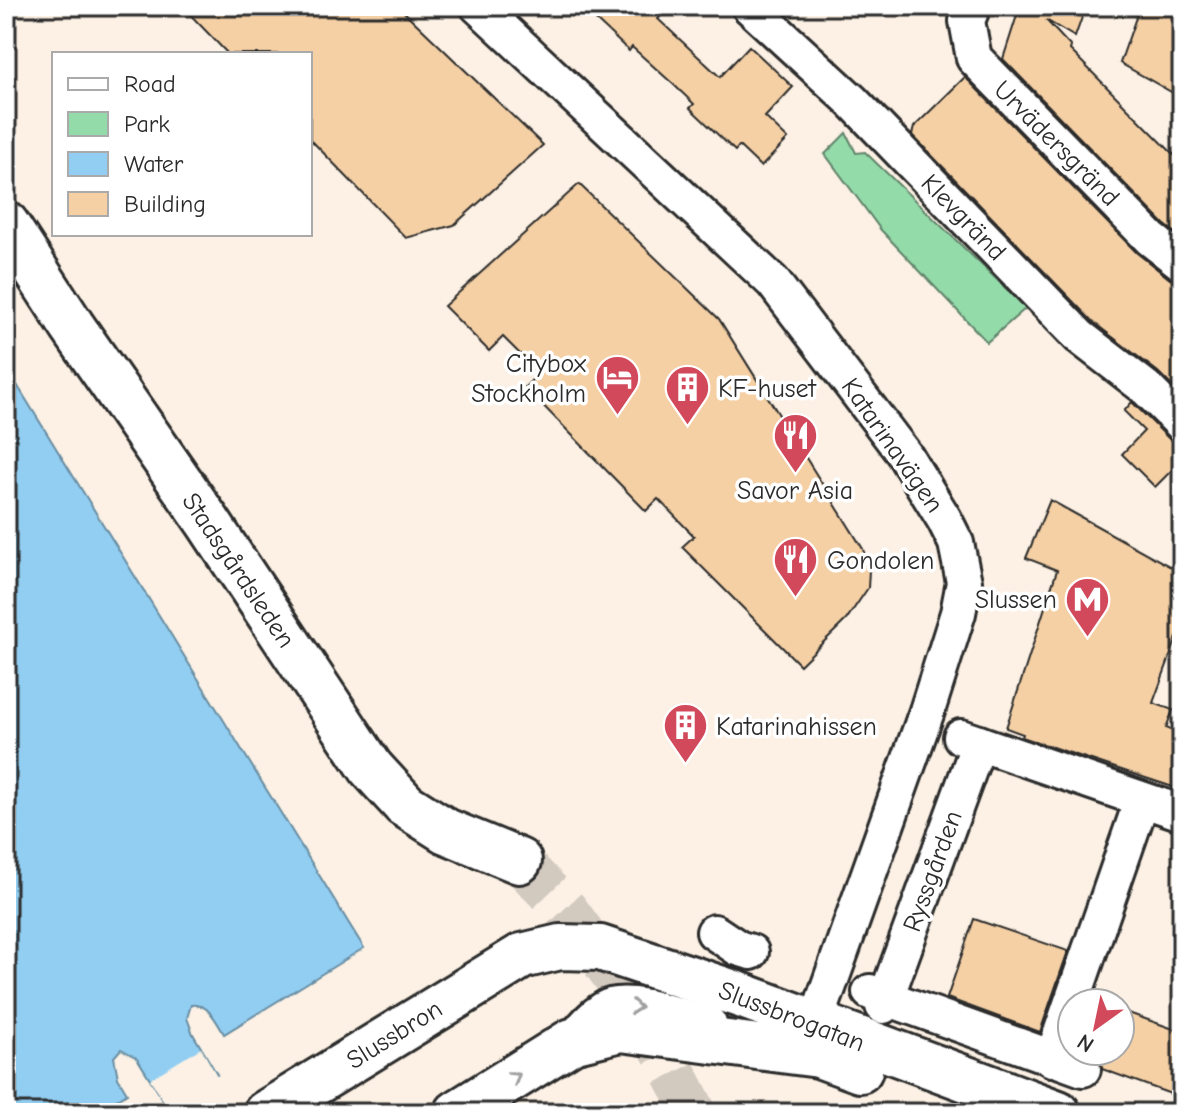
<svg xmlns="http://www.w3.org/2000/svg" width="1188" height="1119" font-family="'Comic Neue',sans-serif">
<style>
.green{fill:#94dbaa;stroke:#60836a;stroke-width:2}
.water{fill:#92cef2;stroke:#698da2;stroke-width:2}
.pier{fill:#fcf1e4}
.building{fill:#f5d0a5;stroke:#2b2b2b;stroke-width:2}
.lines{fill:none;stroke-linecap:round;stroke-linejoin:round}
.secondary-tunnel{stroke:#d2c9bf;stroke-width:44;stroke-dasharray:44 22;stroke-linecap:butt}
.street-casing{stroke:#2b2b2b;stroke-width:40}
.secondary-casing{stroke:#2b2b2b;stroke-width:50}
.street{stroke:#fff;stroke-width:34}
.secondary{stroke:#fff;stroke-width:44}
.oneway{stroke:#a0a0a0}
.labels{text-anchor:middle;stroke-width:7;stroke-linejoin:round;paint-order:stroke}
.street-label{font-size:26px;fill:#2b2b2b;stroke:#fff}
.poi-label{font-size:26px;fill:#2b2b2b;stroke:#fff;text-anchor:start}
</style>
<rect width="100%" height="100%" fill="#fcf1e4"/>
<filter id="ink" filterUnits="userSpaceOnUse"><feTurbulence type="fractalNoise" baseFrequency=".0125" numOctaves="2"/><feDisplacementMap in="SourceGraphic" scale="16" xChannelSelector="R" yChannelSelector="G"/><feConvolveMatrix kernelMatrix="1 2 1 2 8 2 1 2 1" color-interpolation-filters="sRGB"/></filter>
<g filter="url(#ink)">
<polygon class="green" points="846,133 856,153 865,152 1026,308 987,342 881,230 825,154"/>
<path class="water" d="M 6,367 L 364,948 L 224,1034 C 216,1021 209,1003 191,1005 L 187,1018 L 193,1034 L 240,1113 L 171,1113 L 137,1058 L 121,1049 L 114,1057 L 118,1078 L 127,1093 L 95,1113 L 6,1113 Z"/>
<polygon class="pier" points="201,1048 217,1076 221,1074 244,1113 166,1113 164,1110 168,1108 150,1079"/>
<g class="building">
<polygon points="182,6 398,6 543,145 454,225 406,238 310,139 310,54 228,54"/>
<polygon points="581,6 670,6 658,19 720,77 749,46 793,87 765,117 788,139 761,167 739,146 735,151 690,108 694,104 673,84 632,47 629,51"/>
<polygon points="1020,6 1086,6 1075,37 1046,20 1071,47 1070,50 1182,163 1182,238 1164,224 1003,59"/>
<polygon points="1140,6 1182,6 1182,98 1120,63"/>
<polygon points="965,77 1137,253 1170,279 1182,283 1182,396 1158,372 1093,322 912,135 914,127"/>
<polygon points="579,184 719,319 863,549 869,570 868,588 846,620 800,665 682,547 694,536 658,499 646,511 525,387 539,373 503,337 489,351 444,306"/>
<polygon points="1132,402 1168,438 1182,443 1182,460 1155,487 1122,454 1144,431 1124,411"/>
<polygon points="1050,500 1182,573 1182,624 1153,703 1173,710 1166,728 1182,734 1182,790 1022,737 1023,734 1006,728 1057,570 1026,558"/>
<polygon points="974,919 1068,951 1040,1032 947,998"/>
<polygon points="1120,1010 1182,1032 1182,1098 1102,1069 1099,1057 1091,1051 1120,1051"/>
</g>
<g class="lines">
<polyline class="secondary-tunnel" points="519,861 566,910 649,1024 695,1113"/>
<defs>
<g id="street">
<polyline points="478,6 773,282 904,454 944,519 956,543 964,582 958,613 927,711 822,1005 816,1025 818,1046"/>
<polyline points="749,6 852,101 1080,337 1146,388 1182,424"/>
<polyline points="973,6 967,21 974,58 1151,239 1182,263"/>
<polyline points="961,737 1182,813"/>
<polyline points="714,932 738,948 751,952"/>
<polyline points="870,992 1083,1069"/>
<polyline points="883,1006 979,743"/>
<path d="M 572,1041 C 582,1029 591,1017 604,1009 C 626,995 685,1018 709,1024"/>
<polyline points="1052,1059 1142,800"/>
</g>
<g id="secondary">
<polyline points="6,224 72,326 208,522 371,768 405,805 446,831 519,861"/>
<polyline points="266,1113 522,956 560,947 600,948 743,996 1058,1113"/>
<polyline points="457,1113 572,1041 621,1029 819,1055 860,1070"/>
</g>
</defs>
<use href="#street" class="street-casing"/>
<use href="#secondary" class="secondary-casing"/>
<use href="#street" class="street"/>
<use href="#secondary" class="secondary"/>
</g>
<defs><path id="oneway-chevron" d="M-2-3.5L2.5 0L-2 3.5" fill="none" stroke-width="1.6" stroke-linecap="round" stroke-linejoin="round" transform="scale(2)"/></defs>
<g class="oneway">
<use href="#oneway-chevron" transform="translate(636 1007) rotate(6)"/>
<use href="#oneway-chevron" transform="translate(515 1077) rotate(-32)"/>
</g>
</g>
<defs>
<symbol id="hotel-pin" viewBox="-11 -11 22 30"><path d="M0 17L-7.5 6A9.5 9.5 0 1 1 7.5 6Z" fill="#d1495b" stroke="#fff"/><path d="M-6-4.5h1.5V1H6V5H4.5V3h-9V5H-6ZM-4 0a1.8 1.8 0 1 1 3.6 0ZM.5 0V-2.5h3Q6-2.5 6 0Z" fill="#fff"/></symbol>
<symbol id="building-pin" viewBox="-11 -11 22 30"><path d="M0 17L-7.5 6A9.5 9.5 0 1 1 7.5 6Z" fill="#d1495b" stroke="#fff"/><path d="M-4-6H4V6H1V3H-1V6H-4ZM-2.5-4.3h1.7v1.8h-1.7ZM.8-4.3h1.7v1.8H.8ZM-2.5-1h1.7V.8h-1.7ZM.8-1h1.7V.8H.8Z" fill="#fff"/></symbol>
<symbol id="restaurant-pin" viewBox="-11 -11 22 30"><path d="M0 17L-7.5 6A9.5 9.5 0 1 1 7.5 6Z" fill="#d1495b" stroke="#fff"/><path d="M-5-6h1v4h1v-4h1v4h1v-4h1v5L-1.5 .5V6h-2V.5L-5-1ZM5-6V6H3V1.5H1.5Q1.5-4 5-6Z" fill="#fff"/></symbol>
<symbol id="metro-pin" viewBox="-11 -11 22 30"><path d="M0 17L-7.5 6A9.5 9.5 0 1 1 7.5 6Z" fill="#d1495b" stroke="#fff"/><path d="M-5.5 5V-5H-3L0 0L3-5H5.5V5H3V-.5L0 4L-3-.5V5Z" fill="#fff"/></symbol>
</defs>
<g fill-rule="evenodd">
<use href="#hotel-pin" x="592" y="352" width="51" height="69"/>
<use href="#building-pin" x="662" y="362" width="51" height="69"/>
<use href="#restaurant-pin" x="770" y="410" width="51" height="69"/>
<use href="#restaurant-pin" x="770" y="534" width="51" height="69"/>
<use href="#metro-pin" x="1062" y="574" width="51" height="69"/>
<use href="#building-pin" x="660" y="700" width="51" height="69"/>
</g>
<g class="labels">
<g class="street-label">
<text transform="translate(1057 143) rotate(45)" y="9">Urvädersgränd</text>
<text transform="translate(964 217) rotate(46)" y="9">Klevgränd</text>
<text transform="translate(893 445) rotate(55)" y="9">Katarinavägen</text>
<text transform="translate(239 570) rotate(56)" y="9">Stadsgårdsleden</text>
<text transform="translate(932 871) rotate(-70)" y="9">Ryssgården</text>
<text transform="translate(792 1016) rotate(21)" y="9">Slussbrogatan</text>
<text transform="translate(394 1034) rotate(-32)" y="9">Slussbron</text>
</g>
<g class="poi-label">
<text x="586" y="372" text-anchor="end">Citybox<tspan x="586" dy="30">Stockholm</tspan></text>
<text x="718" y="397">KF-huset</text>
<text x="795" y="499" text-anchor="middle">Savor Asia</text>
<text x="827" y="569">Gondolen</text>
<text x="1057" y="608" text-anchor="end">Slussen</text>
<text x="716" y="735">Katarinahissen</text>
</g>
</g>
<rect width="1188" height="1119" fill="none" stroke="#fff" stroke-width="32"/>
<rect x="16" y="16" width="1156" height="1087" fill="none" stroke="#2b2b2b" stroke-width="3" filter="url(#ink)"/>
<rect x="52" y="52" width="260" height="184" fill="#ffffff" stroke="#aaaaaa" stroke-width="2"/>
<rect x="68" y="78" width="40" height="12" fill="#ffffff" stroke="#aaaaaa" stroke-width="2"/>
<text x="124" y="92" font-size="24" fill="#2b2b2b">Road</text>
<rect x="68" y="112" width="40" height="24" fill="#94dbaa" stroke="#aaaaaa" stroke-width="2"/>
<text x="124" y="132" font-size="24" fill="#2b2b2b">Park</text>
<rect x="68" y="152" width="40" height="24" fill="#92cef2" stroke="#aaaaaa" stroke-width="2"/>
<text x="124" y="172" font-size="24" fill="#2b2b2b">Water</text>
<rect x="68" y="192" width="40" height="24" fill="#f5d0a5" stroke="#aaaaaa" stroke-width="2"/>
<text x="124" y="212" font-size="24" fill="#2b2b2b">Building</text>
<g transform="translate(1096 1027) rotate(213)"><circle r="38" fill="#ffffff" stroke="#aaaaaa" stroke-width="2"/>
<path d="M0-6L14 30L0 20L-14 30Z" fill="#d1495b"/>
<text y="-12" font-size="22" font-weight="bold" text-anchor="middle" fill="#2b2b2b">N</text>
</g>
</svg>
